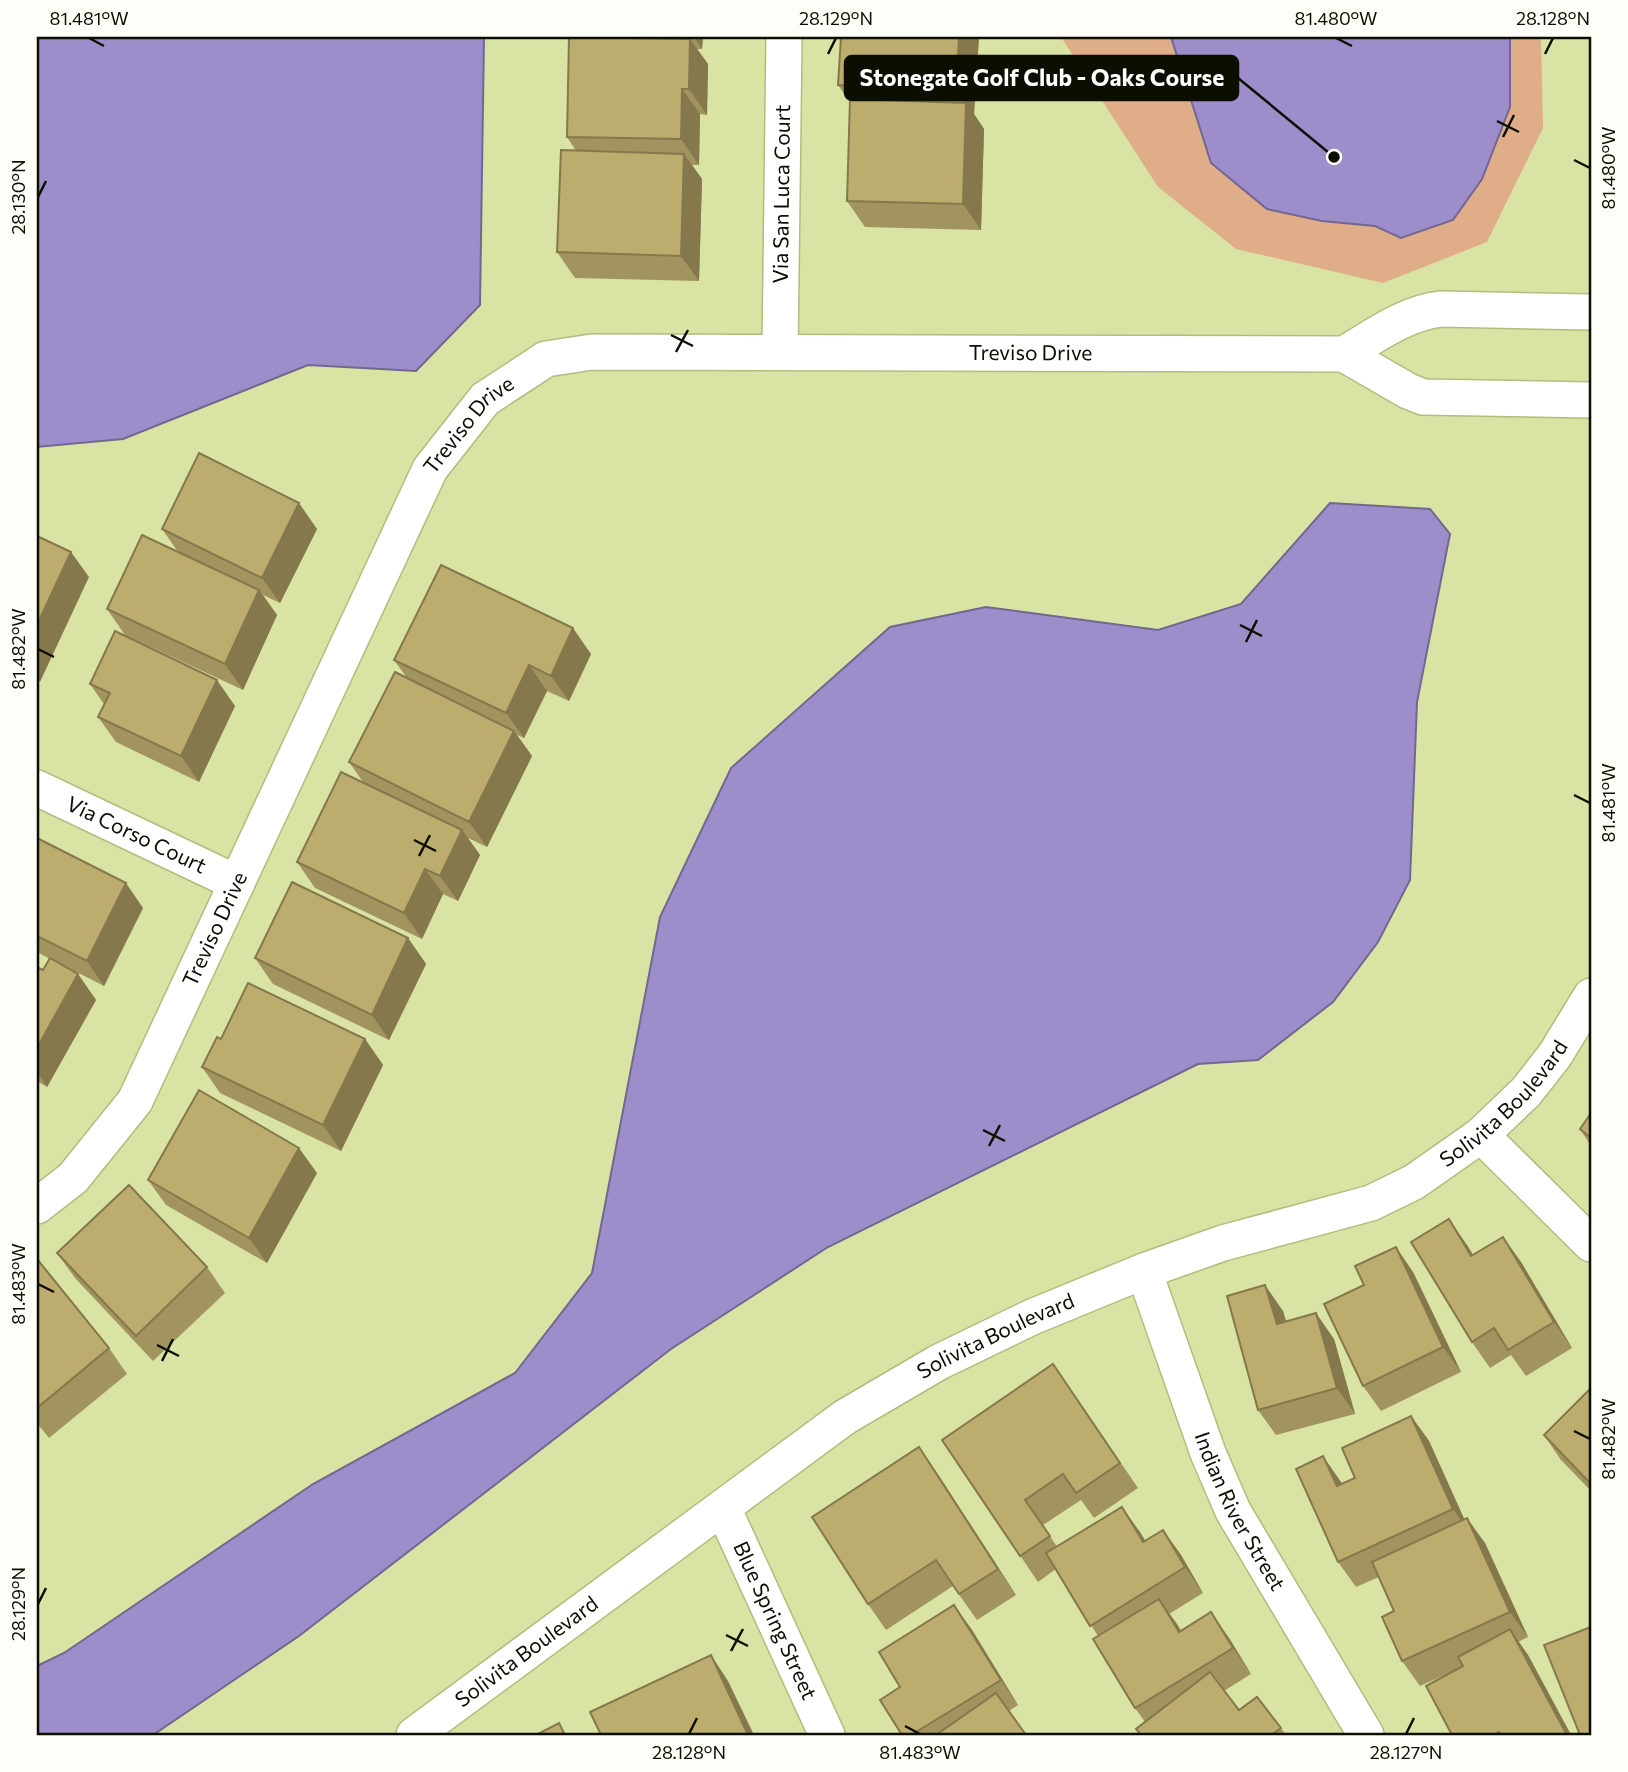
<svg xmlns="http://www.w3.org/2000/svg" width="1628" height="1772" font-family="Commissioner,sans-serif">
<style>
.green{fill:#e0ad89}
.water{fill:#9e8dcb;stroke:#72678e;stroke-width:2}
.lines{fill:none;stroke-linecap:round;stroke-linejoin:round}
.street-casing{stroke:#b2bc7d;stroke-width:38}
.street{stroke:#fff;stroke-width:35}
.wall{fill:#a2945e}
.shaded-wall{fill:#84784c}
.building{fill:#bcac6d;stroke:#84784c;stroke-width:2}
.ticks{fill:none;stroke:#0c0f00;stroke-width:2.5}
.labels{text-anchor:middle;stroke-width:5;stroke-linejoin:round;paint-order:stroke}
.street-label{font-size:21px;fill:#0c0f00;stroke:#fdfff8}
.leader{fill:none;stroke:#0c0f00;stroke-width:2.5}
.callout-dot{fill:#0c0f00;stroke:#fdfff8;stroke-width:2.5}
.callout{fill:#0c0f00;stroke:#0c0f00;stroke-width:2.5}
.callout-label{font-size:23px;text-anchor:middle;font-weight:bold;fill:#fff}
.neatline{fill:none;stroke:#0c0f00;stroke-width:2.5}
.ticks-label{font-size:18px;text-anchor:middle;fill:#0c0f00}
</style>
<rect width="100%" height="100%" fill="#d9e4a4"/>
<polygon class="green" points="1061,37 1541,37 1543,128 1487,242 1383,283 1236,249 1158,187"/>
<g class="water">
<polygon points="37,37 484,37 480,305 416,371 308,365 123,439 37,447"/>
<polygon points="1171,37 1510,37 1510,107 1482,179 1453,220 1401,238 1375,226 1322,221 1267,209 1211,163"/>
<polygon points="1330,503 1430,509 1450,534 1417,702 1410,880 1378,942 1333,1002 1258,1060 1198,1064 828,1247 671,1349 299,1636 153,1735 37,1735 37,1666 64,1653 313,1484 515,1373 592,1273 660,917 731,768 890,627 986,607 1158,630 1241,604"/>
</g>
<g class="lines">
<defs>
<g id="street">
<path id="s1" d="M 780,352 L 784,37"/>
<polyline points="1344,354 1408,391 1423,397 1591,400"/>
<path id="s2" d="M 37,788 L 237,883"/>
<polyline points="1481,1135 1591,1244"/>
<path id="s3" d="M 37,1206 L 73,1178 L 135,1101 L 430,469 L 485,399 L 546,359 L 592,352 L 1344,354 C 1375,336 1405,313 1441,309 L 1591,312"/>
<path id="s4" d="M 1144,1271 L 1208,1453 L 1233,1511 L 1366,1735"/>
<path id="s5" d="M 723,1508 L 827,1735"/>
<path id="s6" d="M 414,1735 L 845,1417 L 939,1362 L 1032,1317 L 1144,1271 L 1223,1243 L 1371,1203 L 1414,1182 L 1481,1135 L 1526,1092 L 1555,1055 L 1591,996"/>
</g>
</defs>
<use href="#street" class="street-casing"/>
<use href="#street" class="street"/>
</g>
<g class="wall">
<polygon points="664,37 703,37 702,49 697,49 708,64 707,115 700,114 699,165 692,165 702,179 699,281 575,278 557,252 576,151 567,137 665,38"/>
<polygon points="841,37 979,37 974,114 984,129 981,230 865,227 847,201 850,102 838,85"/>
<polygon points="162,529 317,529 280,603 263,595 277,615 243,690 125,635 107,609 178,552"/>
<polygon points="591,654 569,701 547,691 524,738 517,735 532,756 487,847 468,838 480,855 458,901 443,894 422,939 315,888 297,862 363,782 349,762 407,678 394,660"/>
<polygon points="90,684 235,706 199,782 116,742 98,717 104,704"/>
<polygon points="37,838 143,908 104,986 57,962 78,974 96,1000 47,1087 37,1081 37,967 43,970 50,959 37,952"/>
<polygon points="408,938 426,964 389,1040 273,984 255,958"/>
<polygon points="221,1039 365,1039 383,1065 341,1151 220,1093 202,1067"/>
<polygon points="1591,1113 1591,1146 1580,1129"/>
<polygon points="317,1173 267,1263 166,1205 148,1180"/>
<polygon points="1503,1237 1521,1262 1572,1348 1526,1376 1511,1355 1490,1368 1472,1342 1467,1245 1473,1255"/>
<polygon points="57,1253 207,1267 225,1293 153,1361 75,1278"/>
<polygon points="37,1259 109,1348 127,1374 49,1438 37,1423"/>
<polygon points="1413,1272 1461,1372 1381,1411 1363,1386"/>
<polygon points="1283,1311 1286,1321 1334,1339 1355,1414 1276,1435 1258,1410"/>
<polygon points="1591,1388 1591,1491 1561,1460 1544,1435"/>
<polygon points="1071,1390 1138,1488 1094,1518 1081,1500 1043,1525 1057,1547 1122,1507 1145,1541 1163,1530 1181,1555 1203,1593 1169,1614 1181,1631 1229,1638 1251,1674 1224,1691 1239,1710 1257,1697 1286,1735 1140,1735 1145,1722 1135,1708 1098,1636 1056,1569 1038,1582 942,1440"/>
<polygon points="1411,1416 1429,1441 1464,1519 1485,1543 1528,1637 1518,1642 1528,1655 1571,1735 1452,1735 1458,1669 1420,1686 1402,1661 1394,1611 1379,1577 1356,1587 1338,1562 1341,1482 1342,1484 1355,1478"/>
<polygon points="937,1473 1016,1595 977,1620 953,1586 886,1630 868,1604"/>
<polygon points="954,1605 972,1630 1018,1705 1009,1711 1026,1735 902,1735 900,1687"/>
</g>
<g class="shaded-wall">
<polygon points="694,37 703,37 702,49"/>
<polygon points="959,37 979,37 974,114 984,129 981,230 963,204 966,106 956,92"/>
<polygon points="690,39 708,64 707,115 689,89"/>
<polygon points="682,89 700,114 699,165 681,139"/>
<polygon points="684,154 702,179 699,281 681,256"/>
<polygon points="299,503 317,529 280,603 262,578"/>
<polygon points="71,552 89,577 40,682 37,677 37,625"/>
<polygon points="259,590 277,615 243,690 225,664"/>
<polygon points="573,628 591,654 569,701 551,676"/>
<polygon points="529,665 547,691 524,738 506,713"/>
<polygon points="217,680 235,706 199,782 181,756"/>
<polygon points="514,731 532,756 487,847 469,822"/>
<polygon points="462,830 480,855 458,901 440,876"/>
<polygon points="425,869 443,894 422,939 404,913"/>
<polygon points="126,883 143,908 104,986 87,961"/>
<polygon points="408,938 426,964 389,1040 372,1015"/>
<polygon points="78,974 96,1000 47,1087 37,1071 37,1048"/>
<polygon points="365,1039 383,1065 341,1151 323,1125"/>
<polygon points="299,1148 317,1173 267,1263 249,1238"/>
<polygon points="1449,1219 1467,1245 1489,1282 1471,1256"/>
<polygon points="1503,1237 1521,1262 1572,1348 1554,1322"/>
<polygon points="1396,1247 1413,1272 1461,1372 1443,1347"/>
<polygon points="1265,1285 1283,1311 1294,1350 1277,1324"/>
<polygon points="1316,1313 1334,1339 1355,1414 1337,1388"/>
<polygon points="1411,1416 1429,1441 1471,1534 1453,1509"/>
<polygon points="919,1447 937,1473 1016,1595 998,1569"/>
<polygon points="1323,1456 1341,1482 1354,1512 1337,1486"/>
<polygon points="1122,1507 1140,1532 1161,1567 1143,1542"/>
<polygon points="1467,1518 1485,1543 1528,1637 1510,1612"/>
<polygon points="1163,1530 1181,1555 1203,1593 1185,1567"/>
<polygon points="1159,1599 1177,1624 1197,1658 1179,1632"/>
<polygon points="954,1605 972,1630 1018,1705 1001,1680"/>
<polygon points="1211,1612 1229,1638 1251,1674 1233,1648"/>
<polygon points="1510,1629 1528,1655 1571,1735 1567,1735"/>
<polygon points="711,1655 728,1681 754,1735 748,1735"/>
</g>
<g class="building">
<polygon points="569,37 690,39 689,89 682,89 681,139 567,137"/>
<polygon points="841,37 959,37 956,92 838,85"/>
<polygon points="850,99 966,103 963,204 847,201"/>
<polygon points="561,150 684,154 681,256 557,252"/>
<polygon points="199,453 299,503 262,578 162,529"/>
<polygon points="142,535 259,590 225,664 107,609"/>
<polygon points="37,536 71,552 37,625"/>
<polygon points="441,565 573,628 551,676 529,665 506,713 394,660"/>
<polygon points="115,631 217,680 181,756 98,717 110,693 90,684"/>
<polygon points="395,672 514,731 469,822 349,762"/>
<polygon points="341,772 462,830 440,876 425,869 404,913 297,862"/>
<polygon points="37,838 126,883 87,961 37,936"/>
<polygon points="292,882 408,938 372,1015 255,958"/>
<polygon points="50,958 78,974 37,1048 37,967 43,970"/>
<polygon points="248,983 365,1039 323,1125 202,1067 217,1037 221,1039"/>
<polygon points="199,1090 299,1148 249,1238 148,1180"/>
<polygon points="1591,1113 1591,1138 1580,1129"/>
<polygon points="129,1185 207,1267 136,1336 57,1253"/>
<polygon points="1449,1219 1471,1256 1503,1237 1554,1322 1508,1350 1494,1328 1472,1342 1411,1242"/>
<polygon points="1396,1247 1443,1347 1363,1386 1324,1304 1364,1285 1355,1266"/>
<polygon points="37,1259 109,1348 37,1408"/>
<polygon points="1265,1285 1277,1324 1316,1313 1337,1388 1258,1410 1227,1296"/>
<polygon points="1053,1364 1120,1463 1076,1493 1063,1474 1025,1500 1050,1536 1020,1556 942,1440"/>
<polygon points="1591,1388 1591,1484 1544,1435"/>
<polygon points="1411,1416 1453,1509 1338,1562 1296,1469 1323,1456 1337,1486 1355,1478 1342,1448"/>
<polygon points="919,1447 998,1569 959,1594 936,1560 868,1604 812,1517"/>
<polygon points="1122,1507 1143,1542 1163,1530 1185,1567 1090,1626 1046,1553"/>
<polygon points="1467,1518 1510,1612 1402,1661 1382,1617 1394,1611 1372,1562"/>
<polygon points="1159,1599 1179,1632 1211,1612 1233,1648 1135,1708 1093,1639"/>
<polygon points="954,1605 1001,1680 911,1735 902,1735 880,1700 900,1687 879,1652"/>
<polygon points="1591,1627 1591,1735 1580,1735 1544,1645"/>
<polygon points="1510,1629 1567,1735 1501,1735 1499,1732 1492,1735 1452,1735 1426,1686 1463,1666 1458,1657"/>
<polygon points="711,1655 748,1735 601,1735 590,1712"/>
<polygon points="1210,1672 1239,1710 1257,1697 1281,1728 1271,1735 1141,1735 1136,1729"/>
<polygon points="996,1693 1026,1735 936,1735"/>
<polygon points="559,1723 565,1735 536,1735"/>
</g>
<path class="ticks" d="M 89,38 L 104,46M 1336,38 L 1352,46M 828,54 L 836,38M 1545,54 L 1553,38M 1497,121 L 1519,132M 1503,137 L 1514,115M 1574,160 L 1590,168M 38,197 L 46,181M 671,335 L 693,346M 676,352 L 688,330M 1240,625 L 1262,636M 1246,642 L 1257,620M 38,649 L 54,657M 1574,795 L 1590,803M 414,840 L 436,851M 419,856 L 430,835M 983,1130 L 1005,1141M 989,1146 L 1000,1125M 38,1284 L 54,1292M 157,1345 L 179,1356M 162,1361 L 173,1339M 1574,1431 L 1590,1439M 38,1604 L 46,1588M 726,1635 L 748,1646M 731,1651 L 743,1629M 905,1726 L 920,1734M 689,1734 L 697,1718M 1406,1734 L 1414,1718"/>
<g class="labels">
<g class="street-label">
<text dy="7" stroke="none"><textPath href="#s1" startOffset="158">Via San Luca Court</textPath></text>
<text dy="7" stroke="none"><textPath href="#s3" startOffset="1489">Treviso Drive</textPath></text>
<text dy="7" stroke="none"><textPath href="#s3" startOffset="901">Treviso Drive</textPath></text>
<text dy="7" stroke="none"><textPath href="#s2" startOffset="110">Via Corso Court</textPath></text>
<text dy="7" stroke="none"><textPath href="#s3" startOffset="334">Treviso Drive</textPath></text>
<text dy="7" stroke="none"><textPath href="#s6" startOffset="1274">Solivita Boulevard</textPath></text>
<text dy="7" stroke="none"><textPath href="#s6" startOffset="707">Solivita Boulevard</textPath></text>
<text dy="7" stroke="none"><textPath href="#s4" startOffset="259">Indian River Street</textPath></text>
<text dy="7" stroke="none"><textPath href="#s5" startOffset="124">Blue Spring Street</textPath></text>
<text dy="7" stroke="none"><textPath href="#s6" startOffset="140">Solivita Boulevard</textPath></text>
</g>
</g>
<path class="leader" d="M1334 157L1238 78"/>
<circle class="callout-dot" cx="1334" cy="157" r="7"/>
<rect class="callout" x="845" y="56" width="393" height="44" rx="7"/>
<g class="callout-label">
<text x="1042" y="86">Stonegate Golf Club - Oaks Course</text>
</g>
<rect width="1628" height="1772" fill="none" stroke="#fdfff8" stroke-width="77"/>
<rect x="38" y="38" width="1552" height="1696" class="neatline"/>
<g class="ticks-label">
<text x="89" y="25">81.481°W</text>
<text x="836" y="25">28.129°N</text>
<text x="1336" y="25">81.480°W</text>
<text x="1553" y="25">28.128°N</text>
<text transform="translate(1609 168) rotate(-90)" y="6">81.480°W</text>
<text transform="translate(19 197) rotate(-90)" y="6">28.130°N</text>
<text transform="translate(19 649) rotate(-90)" y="6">81.482°W</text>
<text transform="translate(1609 803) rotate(-90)" y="6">81.481°W</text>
<text transform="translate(19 1284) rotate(-90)" y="6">81.483°W</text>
<text transform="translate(1609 1439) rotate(-90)" y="6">81.482°W</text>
<text transform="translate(19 1604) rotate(-90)" y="6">28.129°N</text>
<text x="689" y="1759">28.128°N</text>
<text x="920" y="1759">81.483°W</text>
<text x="1406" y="1759">28.127°N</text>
</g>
</svg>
